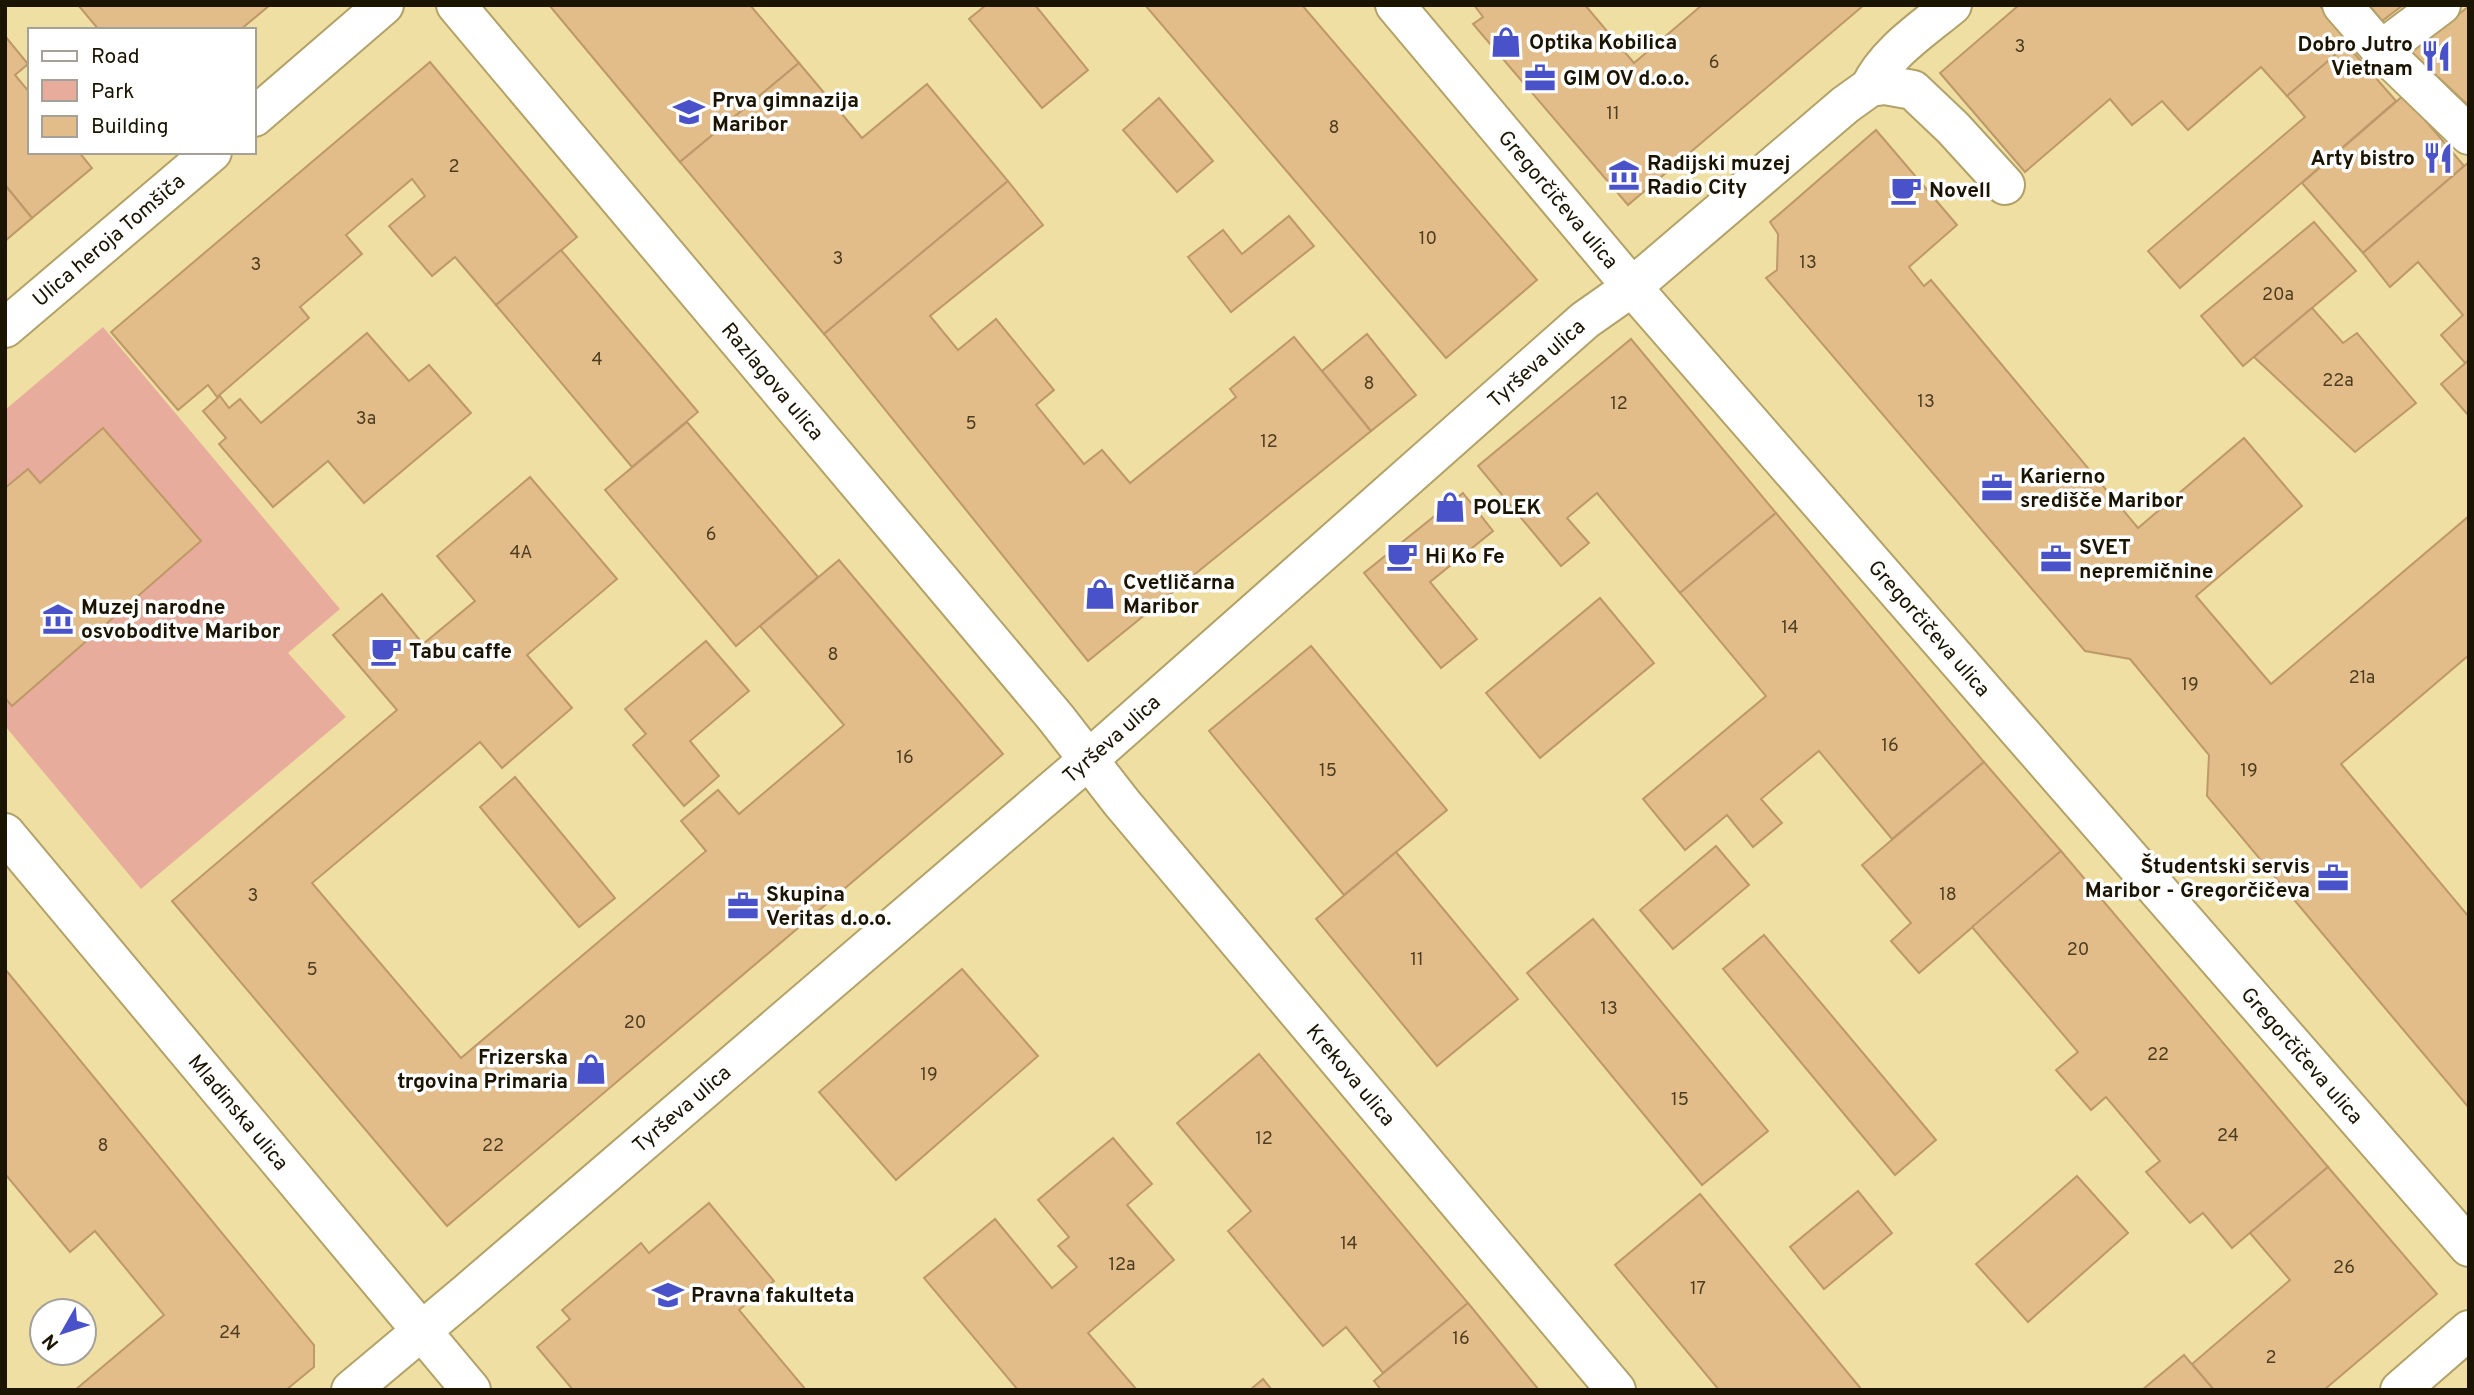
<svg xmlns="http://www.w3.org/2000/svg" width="2474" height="1395" font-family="Overpass,sans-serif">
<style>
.green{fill:#e8ac9d}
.building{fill:#e2bc89;stroke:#be9968;stroke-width:2}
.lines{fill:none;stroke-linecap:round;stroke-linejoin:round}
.street-casing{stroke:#b2a268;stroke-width:42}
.secondary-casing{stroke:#b2a268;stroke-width:42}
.street{stroke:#fff;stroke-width:38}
.secondary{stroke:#fff;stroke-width:38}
.labels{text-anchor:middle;stroke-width:7;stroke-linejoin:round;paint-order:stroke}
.number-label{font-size:18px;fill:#4d3e22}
.poi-label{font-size:21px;font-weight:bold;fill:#1b1400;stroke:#fff;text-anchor:start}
.street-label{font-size:21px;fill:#1b1400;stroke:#fff}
</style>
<rect width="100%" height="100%" fill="#f0dfa3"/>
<polygon class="green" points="103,327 340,609 288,653 346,717 141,889 5,726 5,410"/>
<g class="building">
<polygon points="78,5 270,5 240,30 99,30"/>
<polygon points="549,5 750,5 799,63 680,162"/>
<polygon points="986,5 1035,5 1088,70 1042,108 969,19"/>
<polygon points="1145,5 1302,5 1537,280 1446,358"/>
<polygon points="1474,5 1585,5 1634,63 1702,5 1864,5 1628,205 1473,24 1483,17"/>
<polygon points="2019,5 2319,5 2351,42 2287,96 2261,67 2188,130 2162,101 2132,125 2110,99 2025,172 1940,73"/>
<polygon points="2369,5 2403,5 2382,21"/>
<polygon points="2469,6 2469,106 2411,52"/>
<polygon points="5,36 28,64 15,75 30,93 30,152 79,152 92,168 32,218 5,185"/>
<polygon points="2347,45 2396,101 2180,288 2148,251 2305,117 2287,96"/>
<polygon points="430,62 577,237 496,305 455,257 432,276 389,226 425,196 412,179 346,235 362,254 300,307 309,318 217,397 208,385 178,410 111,332"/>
<polygon points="799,63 862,138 927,84 1008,181 824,334 680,162"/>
<polygon points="2404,95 2464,166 2363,253 2302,183"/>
<polygon points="1159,98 1213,161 1177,192 1123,130"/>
<polygon points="1876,130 1957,225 1909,267 1924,286 1931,280 2138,528 2244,438 2302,506 2196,596 2271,684 2469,516 2469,655 2341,764 2469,917 2469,1108 2207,796 2209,755 2130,659 2085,651 1766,278 1777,270 1778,234 1770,222"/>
<polygon points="2469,162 2469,360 2465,363 2441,335 2463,315 2418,262 2390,287 2363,253"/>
<polygon points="1008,181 1043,225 930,316 958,350 996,319 1054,390 1036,405 1084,464 1102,450 1130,483 1236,397 1230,389 1294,337 1371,431 1088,661 824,334"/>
<polygon points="5,185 32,218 5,241"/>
<polygon points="1289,216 1314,246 1231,312 1188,257 1223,230 1242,254"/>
<polygon points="2314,222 2356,271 2243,366 2201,316"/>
<polygon points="561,250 698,412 632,467 496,305"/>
<polygon points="2312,308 2343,343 2357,333 2416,403 2355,452 2254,357"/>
<polygon points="367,333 409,381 429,365 471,413 364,503 328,461 273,507 219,444 226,438 203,411 220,396 229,408 240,399 261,423"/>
<polygon points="1367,334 1416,395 1371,431 1322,371"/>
<polygon points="1631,339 1776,513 1680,593 1597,493 1567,518 1589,543 1561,566 1478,466"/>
<polygon points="2469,360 2469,415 2468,415 2441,384"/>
<polygon points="687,422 818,577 736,646 605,490"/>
<polygon points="103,428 201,541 12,706 5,698 5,488 28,469 40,483"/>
<polygon points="530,477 617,579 527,655 572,708 502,768 480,742 312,883 461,1058 706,851 681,821 718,790 739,814 844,725 760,626 839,560 1003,754 447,1226 172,901 397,710 333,635 382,594 423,644 475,601 437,556"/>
<polygon points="1463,493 1493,531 1430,582 1477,639 1441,668 1364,573"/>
<polygon points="1776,513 1984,762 1892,839 1819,751 1761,799 1782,823 1753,847 1727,815 1685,850 1643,799 1766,696 1680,593"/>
<polygon points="1600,598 1654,663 1540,758 1486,693"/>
<polygon points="706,641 749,691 690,741 719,776 684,806 633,745 646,734 625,709"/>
<polygon points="1311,646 1447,810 1344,895 1209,731"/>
<polygon points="1984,762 2061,851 1919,973 1891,941 1911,923 1862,865"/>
<polygon points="515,777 615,898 579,927 480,807"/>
<polygon points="1716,846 1749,885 1673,949 1640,910"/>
<polygon points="2061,851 2328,1167 2232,1248 2203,1213 2190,1223 2146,1172 2160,1161 2106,1097 2091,1110 2056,1070 2078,1052 1972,927"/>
<polygon points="1396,852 1518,999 1437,1066 1316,919"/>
<polygon points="1593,919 1768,1131 1702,1185 1527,973"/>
<polygon points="1764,935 1936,1140 1895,1175 1723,969"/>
<polygon points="5,969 314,1345 314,1367 286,1390 75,1390 164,1315 95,1231 70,1252 5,1174"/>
<polygon points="962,969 1038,1056 896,1180 819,1092"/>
<polygon points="1259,1054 1468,1303 1383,1373 1346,1327 1323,1346 1228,1231 1251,1211 1177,1123"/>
<polygon points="1113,1138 1152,1184 1127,1205 1174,1260 1088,1333 1137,1390 1018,1390 924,1278 995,1219 1052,1288 1077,1267 1058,1246 1069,1237 1038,1200"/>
<polygon points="2328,1167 2437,1294 2324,1390 2214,1390 2192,1364 2290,1280 2250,1233"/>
<polygon points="2077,1176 2128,1233 2028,1322 1976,1264"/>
<polygon points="1858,1191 1892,1233 1824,1289 1790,1247"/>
<polygon points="1700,1194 1862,1390 1719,1390 1615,1265"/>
<polygon points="709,1203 774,1281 739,1310 806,1390 573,1390 537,1347 570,1319 562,1310 641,1243 649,1253"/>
<polygon points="1468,1303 1539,1390 1381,1390 1374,1381"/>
<polygon points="2184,1355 2214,1390 2142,1390"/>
<polygon points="1263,1379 1272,1390 1250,1390"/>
</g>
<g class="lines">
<defs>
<g id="street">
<path id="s1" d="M 1395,5 L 1632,287 L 2469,1247"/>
<polyline points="2342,5 2381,50 2469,135"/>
<polyline points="2381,50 2441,5"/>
<path d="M 1870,87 C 1886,53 1923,29 1952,5"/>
<polyline points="254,117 384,5"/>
<path id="s2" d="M 5,328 L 212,152"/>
<path id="s3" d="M 351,1390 L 468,1292 L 1089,759 L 1585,320 L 1632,287 L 1845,105 L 1870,87 L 1885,85 L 1913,90 L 1953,128 L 2005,185"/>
<polyline points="2400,1390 2469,1330"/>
</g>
<g id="secondary">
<path id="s4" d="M 456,5 L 1056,718 L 1122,803 L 1616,1390"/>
<path id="s5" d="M 5,833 L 471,1390"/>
</g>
</defs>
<use href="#street" class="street-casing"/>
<use href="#secondary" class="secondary-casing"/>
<use href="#street" class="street"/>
<use href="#secondary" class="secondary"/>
</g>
<defs>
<symbol id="shop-bare" viewBox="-9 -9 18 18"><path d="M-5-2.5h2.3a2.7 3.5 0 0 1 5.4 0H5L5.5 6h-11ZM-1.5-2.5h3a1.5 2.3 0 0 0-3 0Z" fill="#4952c8" stroke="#fff" stroke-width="2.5" paint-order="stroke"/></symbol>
<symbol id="restaurant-bare" viewBox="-9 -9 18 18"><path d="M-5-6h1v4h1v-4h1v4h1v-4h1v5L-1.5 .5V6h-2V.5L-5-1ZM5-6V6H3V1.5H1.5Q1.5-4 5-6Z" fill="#4952c8" stroke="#fff" stroke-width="2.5" paint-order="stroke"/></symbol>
<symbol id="office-bare" viewBox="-9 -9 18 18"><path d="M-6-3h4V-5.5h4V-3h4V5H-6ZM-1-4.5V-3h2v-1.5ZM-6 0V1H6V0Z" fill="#4952c8" stroke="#fff" stroke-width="2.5" paint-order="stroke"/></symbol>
<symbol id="school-bare" viewBox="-9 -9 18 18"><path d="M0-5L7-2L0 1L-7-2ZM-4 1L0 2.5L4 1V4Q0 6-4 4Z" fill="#4952c8" stroke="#fff" stroke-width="2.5" paint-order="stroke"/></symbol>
<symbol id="museum-bare" viewBox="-9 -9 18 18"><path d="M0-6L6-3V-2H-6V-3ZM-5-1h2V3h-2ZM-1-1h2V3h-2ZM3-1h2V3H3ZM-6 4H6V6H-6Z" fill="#4952c8" stroke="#fff" stroke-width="2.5" paint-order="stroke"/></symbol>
<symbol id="cafe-bare" viewBox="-9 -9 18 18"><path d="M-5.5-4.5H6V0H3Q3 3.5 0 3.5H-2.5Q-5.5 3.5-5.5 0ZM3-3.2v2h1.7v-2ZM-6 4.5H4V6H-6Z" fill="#4952c8" stroke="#fff" stroke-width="2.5" paint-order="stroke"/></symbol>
<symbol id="university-bare" viewBox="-9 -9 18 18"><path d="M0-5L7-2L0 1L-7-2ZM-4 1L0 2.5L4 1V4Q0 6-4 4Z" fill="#4952c8" stroke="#fff" stroke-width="2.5" paint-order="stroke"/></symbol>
</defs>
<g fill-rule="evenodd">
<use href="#shop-bare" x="1484" y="20" width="44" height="44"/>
<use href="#restaurant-bare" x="2414" y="34" width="44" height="44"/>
<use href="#office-bare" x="1518" y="56" width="44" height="44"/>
<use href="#school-bare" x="667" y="90" width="44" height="44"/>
<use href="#restaurant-bare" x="2416" y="136" width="44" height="44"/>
<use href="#museum-bare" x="1602" y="153" width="44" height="44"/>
<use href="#cafe-bare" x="1884" y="168" width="44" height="44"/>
<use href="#office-bare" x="1975" y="466" width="44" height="44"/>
<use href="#shop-bare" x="1428" y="485" width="44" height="44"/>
<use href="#cafe-bare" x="1380" y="534" width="44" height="44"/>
<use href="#office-bare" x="2034" y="537" width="44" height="44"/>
<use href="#shop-bare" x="1078" y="572" width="44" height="44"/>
<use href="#museum-bare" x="36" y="597" width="44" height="44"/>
<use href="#cafe-bare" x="364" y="629" width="44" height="44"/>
<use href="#office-bare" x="2311" y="856" width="44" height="44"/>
<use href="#office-bare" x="721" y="884" width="44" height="44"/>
<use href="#shop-bare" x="569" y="1047" width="44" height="44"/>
<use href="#university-bare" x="646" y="1273" width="44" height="44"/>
</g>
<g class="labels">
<g class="number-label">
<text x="2020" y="52">3</text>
<text x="1714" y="68">6</text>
<text x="1613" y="119">11</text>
<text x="1334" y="133">8</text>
<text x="454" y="172">2</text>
<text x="1428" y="244">10</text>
<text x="838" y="264">3</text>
<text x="1808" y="268">13</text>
<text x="256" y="270">3</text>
<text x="2278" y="300">20a</text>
<text x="597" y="365">4</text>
<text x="2338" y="386">22a</text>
<text x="1369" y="389">8</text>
<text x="1926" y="407">13</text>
<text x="1619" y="409">12</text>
<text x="366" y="424">3a</text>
<text x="971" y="429">5</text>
<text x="1269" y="447">12</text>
<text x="711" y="540">6</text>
<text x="521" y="558">4A</text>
<text x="1790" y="633">14</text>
<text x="833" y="660">8</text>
<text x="2362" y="683">21a</text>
<text x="2190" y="690">19</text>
<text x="1890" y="751">16</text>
<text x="905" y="763">16</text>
<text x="1328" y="776">15</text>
<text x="2249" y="776">19</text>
<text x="1948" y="900">18</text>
<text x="253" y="901">3</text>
<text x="2078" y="955">20</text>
<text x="1417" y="965">11</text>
<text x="312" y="975">5</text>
<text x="1609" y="1014">13</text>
<text x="635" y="1028">20</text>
<text x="2158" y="1060">22</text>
<text x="929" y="1080">19</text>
<text x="1680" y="1105">15</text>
<text x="2228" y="1141">24</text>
<text x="1264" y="1144">12</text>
<text x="103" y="1151">8</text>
<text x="493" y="1151">22</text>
<text x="1349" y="1249">14</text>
<text x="1122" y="1270">12a</text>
<text x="2344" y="1273">26</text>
<text x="1698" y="1294">17</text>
<text x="230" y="1338">24</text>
<text x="1461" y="1344">16</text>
<text x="2271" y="1363">2</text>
</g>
<g class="poi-label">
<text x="1529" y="49">Optika Kobilica</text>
<text x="2413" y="51" text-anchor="end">Dobro Jutro<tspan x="2413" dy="24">Vietnam</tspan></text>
<text x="1563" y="85">GIM OV d.o.o.</text>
<text x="712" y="107">Prva gimnazija<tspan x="712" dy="24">Maribor</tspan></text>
<text x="2415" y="165" text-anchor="end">Arty bistro</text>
<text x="1647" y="170">Radijski muzej<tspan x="1647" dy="24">Radio City</tspan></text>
<text x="1929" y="197">Novell</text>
<text x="2020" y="483">Karierno<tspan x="2020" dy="24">središče Maribor</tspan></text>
<text x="1473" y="514">POLEK</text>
<text x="2079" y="554">SVET<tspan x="2079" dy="24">nepremičnine</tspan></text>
<text x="1425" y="563">Hi Ko Fe</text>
<text x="1123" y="589">Cvetličarna<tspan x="1123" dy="24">Maribor</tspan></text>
<text x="81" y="614">Muzej narodne<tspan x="81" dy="24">osvoboditve Maribor</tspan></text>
<text x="409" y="658">Tabu caffe</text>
<text x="2310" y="873" text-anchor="end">Študentski servis<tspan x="2310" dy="24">Maribor - Gregorčičeva</tspan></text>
<text x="766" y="901">Skupina<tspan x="766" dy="24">Veritas d.o.o.</tspan></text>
<text x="568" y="1064" text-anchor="end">Frizerska<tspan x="568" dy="24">trgovina Primaria</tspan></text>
<text x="691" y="1302">Pravna fakulteta</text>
</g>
<g class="street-label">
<text dy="7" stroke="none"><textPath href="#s1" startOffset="254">Gregorčičeva ulica</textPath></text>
<text dy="7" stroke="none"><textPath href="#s2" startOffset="136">Ulica heroja Tomšiča</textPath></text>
<text dy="7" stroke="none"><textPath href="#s3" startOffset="1568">Tyrševa ulica</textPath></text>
<text dy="7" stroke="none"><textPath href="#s4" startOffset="492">Razlagova ulica</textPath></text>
<text dy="7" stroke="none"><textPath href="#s1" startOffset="821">Gregorčičeva ulica</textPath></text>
<text dy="7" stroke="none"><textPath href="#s3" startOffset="1001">Tyrševa ulica</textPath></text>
<text dy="7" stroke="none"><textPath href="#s1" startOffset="1388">Gregorčičeva ulica</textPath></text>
<text dy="7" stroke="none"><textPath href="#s4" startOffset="1395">Krekova ulica</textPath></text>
<text dy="7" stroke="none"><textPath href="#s3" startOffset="434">Tyrševa ulica</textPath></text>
<text dy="7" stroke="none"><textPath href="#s5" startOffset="364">Mladinska ulica</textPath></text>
</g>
</g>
<rect width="2474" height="1395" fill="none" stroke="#1b1400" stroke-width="14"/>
<rect x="28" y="28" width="228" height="126" fill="#ffffff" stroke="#a4a199" stroke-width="2"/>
<rect x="42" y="51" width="35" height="10" fill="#ffffff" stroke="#a4a199" stroke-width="2"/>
<text x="91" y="63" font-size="21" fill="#1b1400">Road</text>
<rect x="42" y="80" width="35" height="21" fill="#e8ac9d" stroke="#a4a199" stroke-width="2"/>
<text x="91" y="98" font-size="21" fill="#1b1400">Park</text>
<rect x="42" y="116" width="35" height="21" fill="#e2bc89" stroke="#a4a199" stroke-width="2"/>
<text x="91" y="133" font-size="21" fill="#1b1400">Building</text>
<g transform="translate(63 1332) rotate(231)"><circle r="33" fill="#ffffff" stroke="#a4a199" stroke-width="2"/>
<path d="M0-5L12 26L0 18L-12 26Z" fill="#4952c8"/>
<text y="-10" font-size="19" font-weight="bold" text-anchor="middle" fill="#1b1400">N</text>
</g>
</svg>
